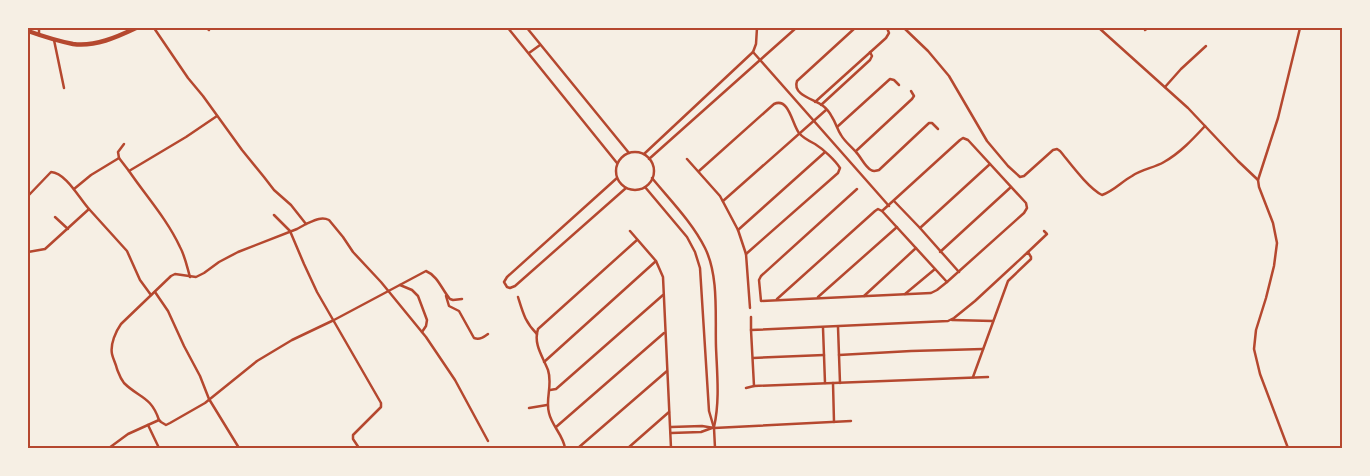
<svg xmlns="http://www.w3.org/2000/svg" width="1370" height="476" font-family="Ubuntu,sans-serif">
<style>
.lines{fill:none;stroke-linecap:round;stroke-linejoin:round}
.minor{stroke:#b5482f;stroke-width:2.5}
.primary{stroke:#b5482f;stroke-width:4.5}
.neatline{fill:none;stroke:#b5482f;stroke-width:2}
</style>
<rect width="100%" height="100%" fill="#f6efe4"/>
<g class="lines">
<g class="minor">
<polyline points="39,28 39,35"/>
<path d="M 154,28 L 188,78 L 203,96 L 242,150 L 264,177 L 274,190 L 291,205 L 306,224 L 297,229 L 238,252 L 219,262 L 204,273 L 196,277 L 175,274 L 171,276 L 121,324 C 116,331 110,344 112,354 C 113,359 116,364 117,369 C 119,374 120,378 124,383 C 139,398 151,396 159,420"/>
<polyline points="207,28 209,30"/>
<polyline points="508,28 617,163"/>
<polyline points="527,28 629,153"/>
<path d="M 855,28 L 797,81 C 792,95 814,99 822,105 C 826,108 830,113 832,117 C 836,123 837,129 841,135 C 845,142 851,146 856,152 C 861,157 865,167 871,170 C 874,172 875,171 879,170 L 929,123 L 932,123 L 938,129"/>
<path d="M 904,28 L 928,51 L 949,76 L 987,141 L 1008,166 L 1020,177 L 1024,176 L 1053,150 L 1057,149 L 1060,151 C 1070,163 1088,188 1102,195 C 1114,191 1121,182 1132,176 C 1142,169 1154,168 1164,162 C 1180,153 1193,139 1205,126"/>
<polyline points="1099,28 1188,108 1238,161 1258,180"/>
<polyline points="1145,30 1148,28"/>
<polyline points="54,40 64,88"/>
<polyline points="753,52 889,206"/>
<polyline points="529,53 540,45"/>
<polyline points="1165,87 1181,69 1206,46"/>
<polyline points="815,102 886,38 889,33 887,28"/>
<polyline points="821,105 870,60 872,56 870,52"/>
<polyline points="837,127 890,79 894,80 899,85"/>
<polyline points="856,151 912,99 914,96 911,91"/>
<circle cx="635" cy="171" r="19"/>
<polyline points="644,154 753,52 756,44 757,28"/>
<polyline points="119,158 118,152 124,144"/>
<polyline points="649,159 796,28"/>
<polyline points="687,159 720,196 738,230 746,254 750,308"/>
<path d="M 699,171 L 774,104 C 789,97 792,124 799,133 C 803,138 809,141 815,144 C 823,149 835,160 840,168 L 838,173 L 746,254"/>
<polyline points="617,178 507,277 504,282 507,287 510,288 515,286 626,188"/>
<path d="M 652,178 C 670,200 692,222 705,248 C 719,276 715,316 716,347 C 717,373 720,401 714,427"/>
<polyline points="645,187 687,237 695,252 700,268 709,411 714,428 715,448"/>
<polyline points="74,189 91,175 119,158 129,171"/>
<polyline points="857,189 761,276 759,280 761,301 931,293 937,290 947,282 1024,213 1027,208 1026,203 968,140 963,138 960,140 882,211"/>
<path d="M 28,196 L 51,172 C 66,173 79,198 89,209"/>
<polyline points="723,201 826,110"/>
<polyline points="894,201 920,228 959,272"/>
<polyline points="274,215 290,231 304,264 317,292 381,403 381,407 353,435 353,439 359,448"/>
<polyline points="55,217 68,229"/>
<path d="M 306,224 C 313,221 321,216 329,220 L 343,237 L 353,252 L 381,282 L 426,337 L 455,380 L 488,441"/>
<polyline points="920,228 990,164"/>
<polyline points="738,230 824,153"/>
<polyline points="630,231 656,261 663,277 671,448"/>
<polyline points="28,252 45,249 89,209 127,251 140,280 151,295"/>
<polyline points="940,252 1011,187"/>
<polyline points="1028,252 1047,234 1044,231"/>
<path d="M 190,277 C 187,267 185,256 180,247 C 167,219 146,196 129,171 L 186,137 L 217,116"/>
<polyline points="400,285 412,290 418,296 427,320 426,326 422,332"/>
<polyline points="155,292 168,311 184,346 200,376 209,399 239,448"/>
<polyline points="905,294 935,269"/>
<path d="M 446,296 L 449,306 L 459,311 L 474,338 C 480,340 484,337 488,334"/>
<polyline points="864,296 916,248"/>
<path d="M 518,297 C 523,313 525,322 537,334"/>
<polyline points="818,297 897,227"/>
<polyline points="777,299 875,211 878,209 882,211 947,282"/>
<polyline points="751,317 751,330"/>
<polyline points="952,320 993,321"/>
<polyline points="838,327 840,383"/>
<polyline points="823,328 825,383"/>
<polyline points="839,355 911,351 983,349"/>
<polyline points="753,358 824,355"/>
<polyline points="544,362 656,261"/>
<polyline points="833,383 834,422"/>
<polyline points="754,386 988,377"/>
<polyline points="746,388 754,386 751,330 948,321 954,318 975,301 1028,252 1031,257 1031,259 1008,281 973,377"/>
<polyline points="550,390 556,389 663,295"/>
<polyline points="529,408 547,405"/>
<polyline points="148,425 159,448"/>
<polyline points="556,427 664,333"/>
<polyline points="671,427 702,426 714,428 851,421"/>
<polyline points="671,433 701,432 712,428"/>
<path d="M 109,448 L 128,434 L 159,420 L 161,422 L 166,425 L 170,423 L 205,403 L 257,361 L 292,340 L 334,320 L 426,271 C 438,276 442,290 450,299 L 453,300 L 462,299"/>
<path d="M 565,448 C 563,435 552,426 549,413 C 545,399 553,385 548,370 C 543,357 533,344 538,329 L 637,240"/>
<polyline points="578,448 667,371"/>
<polyline points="628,448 669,412"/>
<polyline points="1288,448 1260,374 1254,349 1256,330 1266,298 1274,266 1277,243 1273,223 1259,187 1258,180 1278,118 1300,28"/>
</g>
<path class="primary" d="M 28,31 C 42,36 58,41 73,44 C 95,47 117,37 136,28"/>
</g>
<rect width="1370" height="476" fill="none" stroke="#f6efe4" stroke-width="58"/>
<rect x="29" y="29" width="1312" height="418" class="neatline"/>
</svg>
